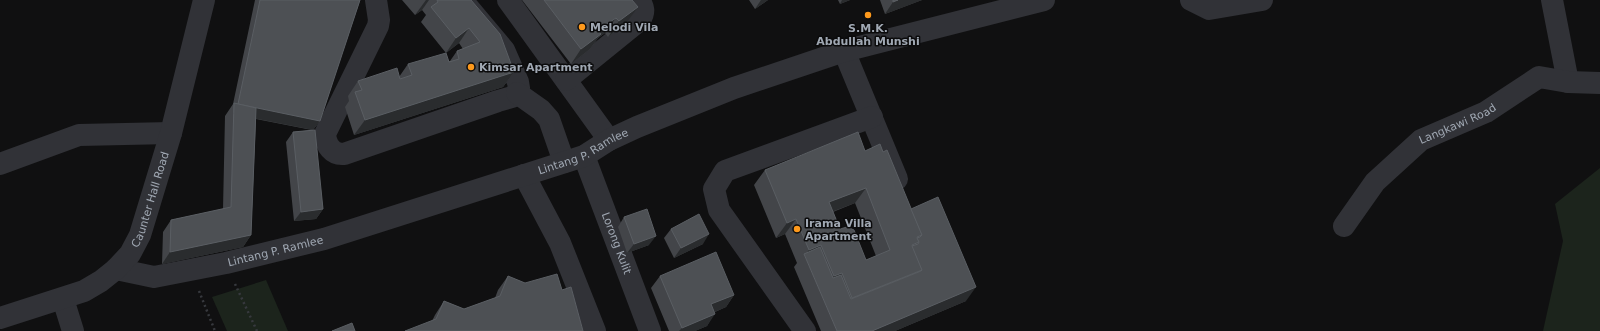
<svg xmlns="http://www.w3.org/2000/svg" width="1600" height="331" font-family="'DejaVu Sans',sans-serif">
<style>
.green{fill:#1c241c}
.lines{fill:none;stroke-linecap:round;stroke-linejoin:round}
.path{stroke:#37393e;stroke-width:2.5;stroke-dasharray:2 3;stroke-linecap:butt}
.minor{stroke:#313237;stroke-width:22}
.wall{fill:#434549;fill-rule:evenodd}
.shaded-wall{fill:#2a2c2e}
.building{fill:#4d5054;stroke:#5a5e63;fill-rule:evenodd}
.poi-dot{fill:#fd991c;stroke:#0b0b0c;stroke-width:1.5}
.labels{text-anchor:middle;stroke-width:3;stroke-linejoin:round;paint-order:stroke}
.poi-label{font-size:11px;font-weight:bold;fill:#a0a8b3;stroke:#0b0b0c;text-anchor:start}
.street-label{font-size:11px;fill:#a0a8b3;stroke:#0b0b0c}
</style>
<rect width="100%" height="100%" fill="#101011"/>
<g class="green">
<polygon points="1600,168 1600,331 1543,331 1563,241 1555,204"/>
<polygon points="266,280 288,331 227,331 212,297"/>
</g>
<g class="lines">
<g class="path">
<polyline points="235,284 257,331"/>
<polyline points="199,291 215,331"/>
</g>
<g class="minor">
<path d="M 376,0 L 379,20 L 378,26 L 325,134 C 326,146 332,155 344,154 L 498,101 L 512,97 L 517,93 L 519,88 L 518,82 L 504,50 L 462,0"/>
<polyline points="508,0 609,140"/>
<polyline points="1191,0 1209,9 1262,0"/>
<polyline points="1552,0 1568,82"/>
<polyline points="844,51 897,179"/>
<path d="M 566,80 L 640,20 C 645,12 644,7 639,0"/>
<polyline points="517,93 541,110 549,119 564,162"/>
<path id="s1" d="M 584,156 L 650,331"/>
<polyline points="0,164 79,135 171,133"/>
<polyline points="524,175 560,243 595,331"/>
<path id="s2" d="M 1344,226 L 1375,182 L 1421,140 L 1486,112 L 1539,77 L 1568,82 L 1600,83"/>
<path id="s3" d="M 116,269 L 154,277 L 226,263 L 324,239 L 584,156 L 609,140 L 637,127 L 734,88 L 844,51 L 1044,0"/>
<polyline points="63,299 73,331"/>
<path id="s4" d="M 0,318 L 84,291 L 101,281 L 116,269 L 130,254 L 140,235 L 171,133 L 204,0"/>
<polyline points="805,331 719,210 714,189 725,171 872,117"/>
</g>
</g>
<g class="wall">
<polygon points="255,0 360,0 320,121 313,130 323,209 316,219 294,221 286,142 293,132 312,130 256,119 251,235 243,247 162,264 163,232 171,220 223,209 225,116 233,104"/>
<polygon points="402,0 471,0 514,72 503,87 354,135 345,107 349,101 348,96 358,81 399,77 408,64 450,61 457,51 463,49 459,43 446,53 421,22 426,15 422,10 415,15"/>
<polygon points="522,0 632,0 627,22 608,37 605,33 598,38 590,49 571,64"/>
<polygon points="749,0 768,0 755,9"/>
<polygon points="838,0 850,0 840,4"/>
<polygon points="880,0 922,0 885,14"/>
<path d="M 865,151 L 883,152 L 911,209 L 966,301 L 895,331 L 821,331 L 794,267 L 797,263 L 785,234 L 776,238 L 754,185 L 765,170 ZM 855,203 L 876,256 L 866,260 L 840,229 L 833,212 Z"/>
<polygon points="624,217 649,245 627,253 618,227"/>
<polygon points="671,229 703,244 674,258 664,238"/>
<polygon points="508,276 525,283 562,290 432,321 435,315 444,301 464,309 495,298 498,290"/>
<polygon points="660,276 734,295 726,307 715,312 707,326 695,331 669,331 651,288"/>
</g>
<g class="shaded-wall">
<polygon points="426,0 429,0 422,10 415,15"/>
<polygon points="761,0 768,0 755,9"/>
<polygon points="842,0 850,0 840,4"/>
<polygon points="898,0 922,0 885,14 893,2"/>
<polygon points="638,7 627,22 608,37 619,21"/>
<polygon points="616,18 605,33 598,38 590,49 571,64 581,49 598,30"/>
<polygon points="469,28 459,43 446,53 456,38"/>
<polygon points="514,72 503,87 354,135 365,120"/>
<polygon points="238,104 320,121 313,130 233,114"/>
<polygon points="866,188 855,203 818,217 829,202"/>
<polygon points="323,209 316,219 294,221 301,212"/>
<polygon points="796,219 785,234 776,238 787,223"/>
<polygon points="709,234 703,244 674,258 681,248"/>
<polygon points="251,235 243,247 162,264 170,252"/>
<polygon points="656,236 649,245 627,253 634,244"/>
<polygon points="821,245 810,260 805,256 809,250"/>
<polygon points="922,270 911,285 841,313 852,298"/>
<polygon points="842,273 832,289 823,292 834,276"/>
<polygon points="976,287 966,301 895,331 872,331"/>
<polygon points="734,295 726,307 703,317 711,304"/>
<polygon points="715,314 707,326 695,331 679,331 682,328"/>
</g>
<g class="building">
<polygon points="260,0 360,0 320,121 238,104"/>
<polygon points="437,0 471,0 500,34 514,72 365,120 355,92 362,90 358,81 397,68 400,79 412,75 408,64 446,53 449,62 459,59 457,51 480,42 469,28 456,38 431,7 438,2"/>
<polygon points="544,0 632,0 638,7 619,21 616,18 598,30 601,34 581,49"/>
<polygon points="893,0 898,0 893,2"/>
<polygon points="234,103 256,108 251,235 170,252 171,220 231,207"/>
<polygon points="315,130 323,209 301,212 293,132"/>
<path d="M 858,132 L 865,151 L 880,144 L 883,152 L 887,150 L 922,235 L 917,237 L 919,242 L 912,245 L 922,270 L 852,298 L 842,273 L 834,276 L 821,245 L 809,250 L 796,219 L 787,223 L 765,170 ZM 866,188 L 890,250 L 866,260 L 854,230 L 847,227 L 840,229 L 829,202 Z"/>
<polygon points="938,197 976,287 872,331 837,331 804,254 820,247 833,278 841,275 851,299 921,271 922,270 912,246 918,244 919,242 917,238 920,237 922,235 911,209"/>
<polygon points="647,209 656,236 634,244 624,217"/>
<polygon points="699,214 709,234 681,248 671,229"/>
<polygon points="716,252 734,295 711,304 715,314 682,328 660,276"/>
<polygon points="557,274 562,290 571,287 583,331 405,331 436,319 444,301 464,309 500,296 508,276 525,283"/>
<polygon points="352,323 355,331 332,331"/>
</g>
<g class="poi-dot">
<circle cx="868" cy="15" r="4"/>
<circle cx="582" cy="27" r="4"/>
<circle cx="471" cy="67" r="4"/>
<circle cx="797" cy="229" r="4"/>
</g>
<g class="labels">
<g class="poi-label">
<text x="590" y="31">Melodi Vila</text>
<text x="868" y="32" text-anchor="middle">S.M.K.<tspan x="868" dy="13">Abdullah Munshi</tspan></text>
<text x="479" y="71">Kimsar Apartment</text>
<text x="805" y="227">Irama Villa<tspan x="805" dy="13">Apartment</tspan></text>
</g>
<g class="street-label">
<text dy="4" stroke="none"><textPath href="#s2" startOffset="156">Langkawi Road</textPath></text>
<text dy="4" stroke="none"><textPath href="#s3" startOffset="487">Lintang P. Ramlee</textPath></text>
<text dy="4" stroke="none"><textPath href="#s4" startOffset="206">Caunter Hall Road</textPath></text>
<text dy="4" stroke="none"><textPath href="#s1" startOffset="93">Lorong Kulit</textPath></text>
<text dy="4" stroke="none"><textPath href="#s3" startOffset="163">Lintang P. Ramlee</textPath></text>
</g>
</g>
</svg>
